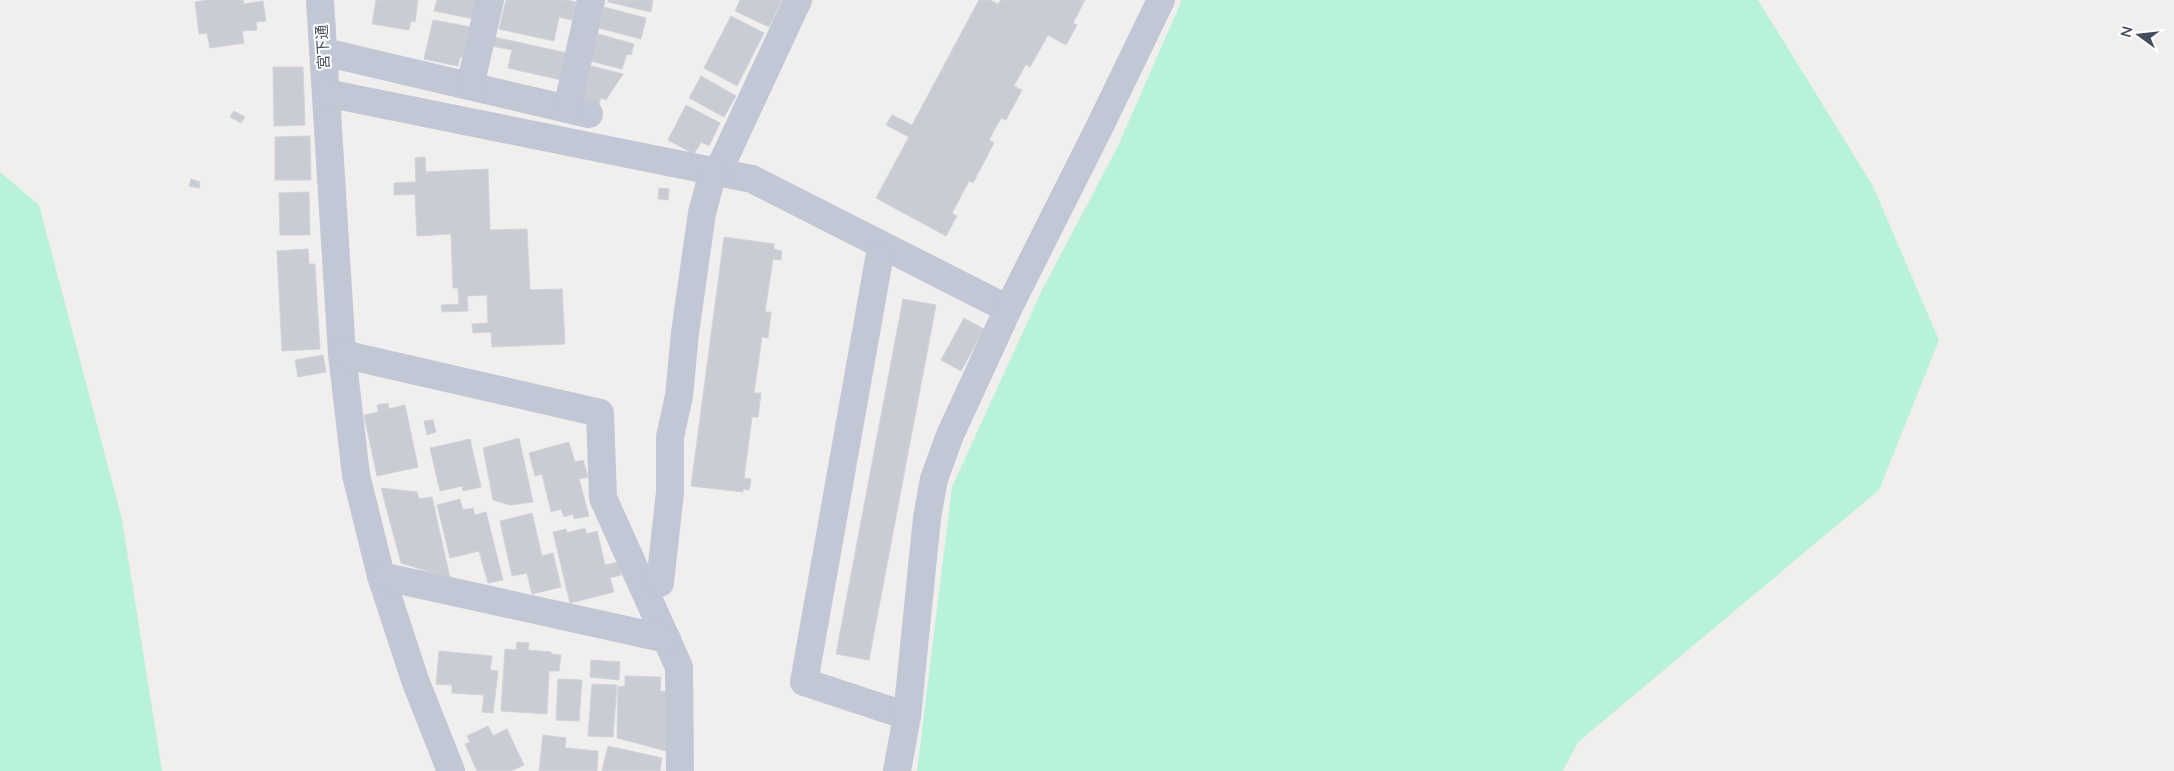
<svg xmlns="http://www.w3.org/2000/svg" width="2174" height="771" font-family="Lato,'Noto Sans JP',sans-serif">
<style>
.green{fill:#b9f2da}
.building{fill:#caccd4;stroke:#d2d2da}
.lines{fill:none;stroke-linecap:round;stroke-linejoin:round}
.minor{stroke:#c1c7d4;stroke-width:28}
.labels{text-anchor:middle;stroke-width:4;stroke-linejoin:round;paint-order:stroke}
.street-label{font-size:15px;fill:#454d5d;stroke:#fff}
</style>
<rect width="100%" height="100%" fill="#f1eeee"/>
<g class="green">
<polygon points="1182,0 1758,0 1873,186 1939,340 1879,490 1578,742 1563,771 917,771 952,487 1042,290 1117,148"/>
<polygon points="0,172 39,205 122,519 162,771 0,771"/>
</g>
<g class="building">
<polygon points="207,0 243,0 244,4 263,1 266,21 256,22 257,30 242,31 244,43 210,48 207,33 199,34 195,2"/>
<polygon points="376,0 418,0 415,22 411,21 409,30 372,24"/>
<polygon points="437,0 478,0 474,19 434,11"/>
<polygon points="506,0 566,0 576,2 572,20 559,17 554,41 499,29"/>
<polygon points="608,0 653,0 651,12 608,2"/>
<polygon points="740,0 782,0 769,27 735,11"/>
<polygon points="979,0 990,0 998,4 1001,0 1085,0 1073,23 1077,25 1066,45 1048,35 1030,67 1026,64 1014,86 1022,90 1006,120 1001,118 989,140 994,143 973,183 969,181 952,213 957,216 946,236 876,198 909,137 886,125 892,115 912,125"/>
<polygon points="604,7 646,18 641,39 599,28"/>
<polygon points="731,16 764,33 737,86 704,68"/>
<polygon points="433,20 471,27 466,58 460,57 458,66 424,59"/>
<polygon points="598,34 634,44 631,55 627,54 622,69 591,61"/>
<polygon points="494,37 567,53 561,80 508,68 512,50 492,46"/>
<polygon points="591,66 623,74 606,100 601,98 599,104 582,99"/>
<polygon points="273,67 303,67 305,125 274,126"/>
<polygon points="701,76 736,96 724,117 689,98"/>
<polygon points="686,105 720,123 709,146 701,142 694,154 668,140"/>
<polygon points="234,111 245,117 241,123 230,117"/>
<polygon points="310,136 311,180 275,180 275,137"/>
<polygon points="425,157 426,172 488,169 490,230 527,229 530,290 562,289 565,344 492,347 491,332 473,333 472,324 488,323 487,295 467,296 468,311 442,312 441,305 459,304 458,288 453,288 451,234 417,236 415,194 394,195 394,183 416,182 415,158"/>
<polygon points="191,179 200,182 199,188 189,186"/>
<polygon points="659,188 669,189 668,200 658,199"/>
<polygon points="309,192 310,235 280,235 279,193"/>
<polygon points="724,237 774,244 774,249 782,251 781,260 773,259 765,312 771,312 768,338 762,337 754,393 761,393 758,417 752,417 744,478 751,479 749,490 743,489 743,492 691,486"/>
<polygon points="308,249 309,264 315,264 320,349 282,351 277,251"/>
<polygon points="903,299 936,305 869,660 836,654"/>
<polygon points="964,318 984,329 961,371 941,360"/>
<polygon points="323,355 326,372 298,377 295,360"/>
<polygon points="388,403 389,409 405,405 418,467 377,476 364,415 378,412 377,405"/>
<polygon points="433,420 436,432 427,435 424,421"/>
<polygon points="519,438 533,502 510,505 493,500 483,448"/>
<polygon points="470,439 481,487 463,491 462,486 440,491 430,448"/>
<polygon points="569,442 575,462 583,460 588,477 579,479 589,516 574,519 573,514 564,517 561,509 551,512 542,474 535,476 529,453"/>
<polygon points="381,488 417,492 419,499 432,497 450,578 401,563"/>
<polygon points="460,499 463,510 473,508 475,515 486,512 503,580 488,583 479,551 450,558 437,505"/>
<polygon points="532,513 542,556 553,553 561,587 532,594 527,573 512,576 500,521"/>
<polygon points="585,528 587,534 597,531 605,565 618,562 621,575 610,578 614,592 570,603 553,532 566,529 567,533"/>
<polygon points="517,642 529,643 528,650 551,652 551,654 561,655 559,671 549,671 547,714 501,711 505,649 516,650"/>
<polygon points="439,651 492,656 490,670 498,671 493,713 482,712 484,695 452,693 452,685 436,684"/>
<polygon points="591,660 620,662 619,680 590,677"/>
<polygon points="625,676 661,677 660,691 669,692 670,752 617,738 618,687 625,686"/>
<polygon points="558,679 582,680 579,721 556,720"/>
<polygon points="592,684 617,685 613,737 588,736"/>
<polygon points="488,726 493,736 507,729 524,765 511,771 477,771 465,744 470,742 467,736"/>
<polygon points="543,735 566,738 565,748 598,751 597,771 539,771"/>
<polygon points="608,746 662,758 660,771 602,771"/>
</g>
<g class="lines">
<g class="minor">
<polyline points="320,0 342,354 356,475 381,576 415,680 451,771"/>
<polyline points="324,52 589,114"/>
<polyline points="470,86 490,0"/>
<polyline points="326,93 752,179 1008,309"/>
<polyline points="567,109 591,0"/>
<polyline points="718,172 798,0"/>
<polyline points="879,259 804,682 907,716"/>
<polyline points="342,354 600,413 603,498 679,667 680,771"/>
<polyline points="381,576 667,639"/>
<polyline points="660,583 670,492 670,437 679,396 685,333 702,213 713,172"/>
<polyline points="897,771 907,716 927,518 934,479 950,435 1008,309 1101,124 1161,0"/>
</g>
</g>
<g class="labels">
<g class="street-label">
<text transform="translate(323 47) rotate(-93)" y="5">宮下通</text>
</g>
</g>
<g transform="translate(2139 35) rotate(285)" stroke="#ffffff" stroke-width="4" paint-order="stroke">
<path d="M0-4L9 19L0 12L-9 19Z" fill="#454d5d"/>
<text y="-8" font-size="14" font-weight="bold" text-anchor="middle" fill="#454d5d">N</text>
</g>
</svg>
